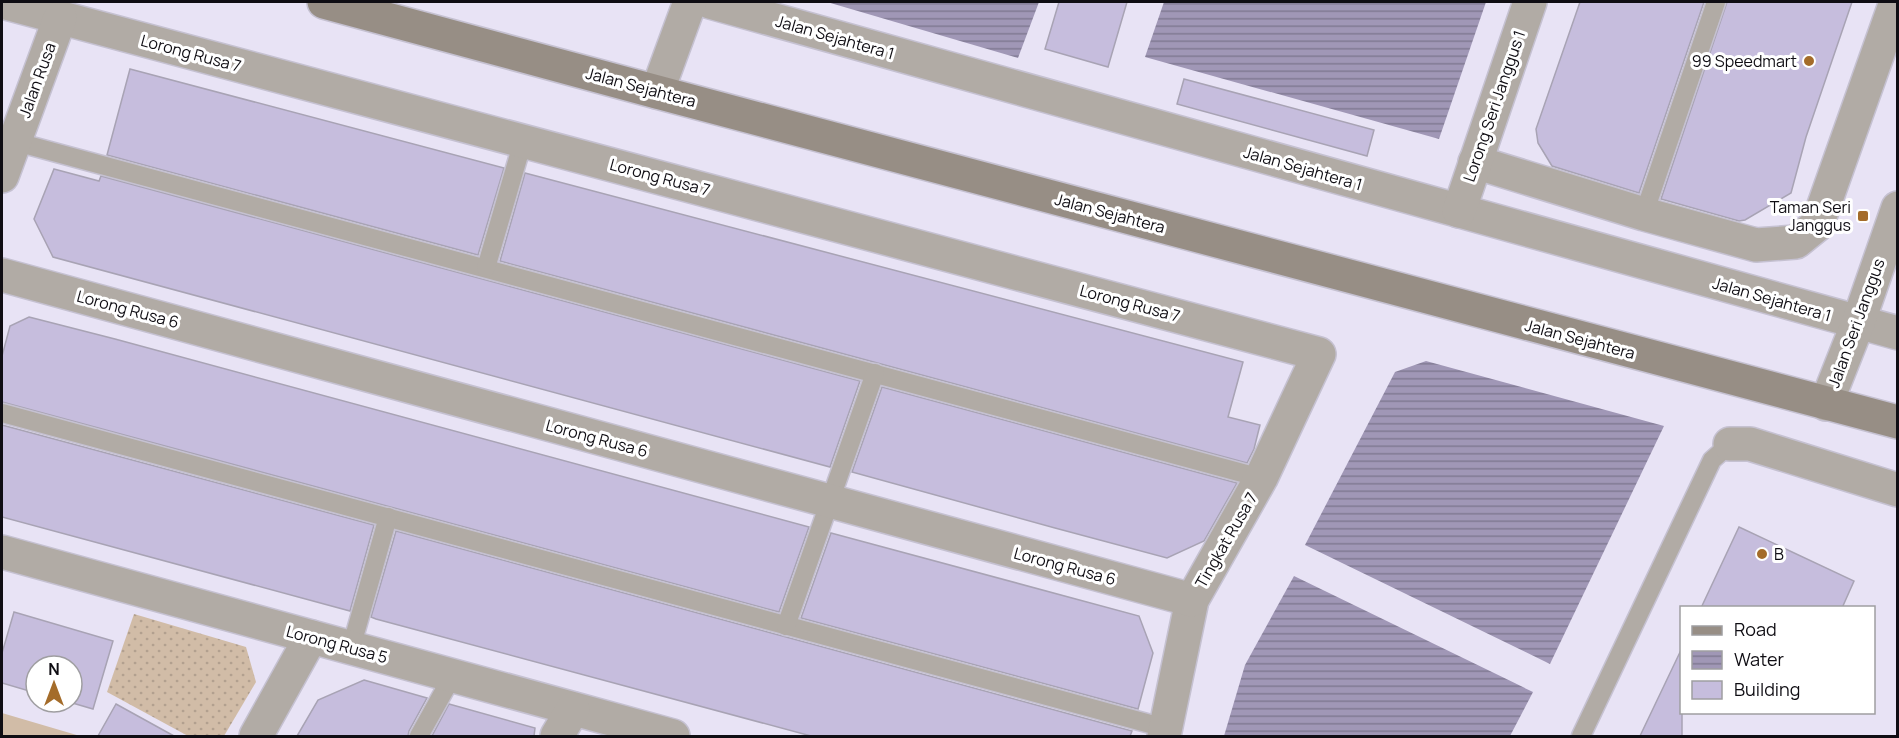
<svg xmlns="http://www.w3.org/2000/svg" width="1899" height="738" font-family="Manrope,sans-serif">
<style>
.grass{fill:url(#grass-dots)}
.garden{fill:#d1bca7}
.water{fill:url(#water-rules)}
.building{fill:#c6bddd;stroke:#a8a3b4;stroke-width:1.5}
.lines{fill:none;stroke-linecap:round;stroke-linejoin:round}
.service-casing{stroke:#c5c1d1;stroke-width:21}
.minor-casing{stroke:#c5c1d1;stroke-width:36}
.secondary-casing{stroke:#c5c1d1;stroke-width:36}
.service{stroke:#b1aba5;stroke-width:18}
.minor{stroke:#b1aba5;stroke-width:33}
.secondary{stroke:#978e85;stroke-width:33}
.poi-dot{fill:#a46c2a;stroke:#fff;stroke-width:2}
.labels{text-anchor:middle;stroke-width:6;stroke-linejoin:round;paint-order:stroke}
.street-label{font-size:16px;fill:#0f0d13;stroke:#fff}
.poi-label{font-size:16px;fill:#0f0d13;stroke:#fff;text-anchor:end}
</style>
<defs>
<pattern id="grass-dots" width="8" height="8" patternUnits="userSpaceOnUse" patternTransform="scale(1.5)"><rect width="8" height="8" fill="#d1bca7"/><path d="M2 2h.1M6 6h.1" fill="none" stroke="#b2a08f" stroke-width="1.8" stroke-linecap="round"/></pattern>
<pattern id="water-rules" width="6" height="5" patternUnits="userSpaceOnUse" patternTransform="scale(1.5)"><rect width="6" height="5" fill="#a097b6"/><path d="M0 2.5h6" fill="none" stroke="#817a93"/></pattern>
</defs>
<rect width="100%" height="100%" fill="#e8e3f5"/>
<polygon class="grass" points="134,614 246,647 256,682 224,736 188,736 107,692"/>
<polygon class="garden" points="2,713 80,736 2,736"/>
<g class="water">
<polygon points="827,2 1039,2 1018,58"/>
<polygon points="1164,2 1486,2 1439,139 1145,57"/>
<polygon points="1426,361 1664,426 1550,664 1305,545 1395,372"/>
<polygon points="1294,576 1533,692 1510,736 1224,736 1245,665"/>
</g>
<g class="building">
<polygon points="1059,2 1127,2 1108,67 1045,49"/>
<polygon points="1580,2 1704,2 1639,193 1552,166 1538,143 1536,129"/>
<polygon points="1727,2 1852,2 1806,137 1791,193 1745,220 1739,221 1661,199"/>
<polygon points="130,69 504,168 478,255 107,155"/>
<polygon points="1184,79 1374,130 1367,156 1177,104"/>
<polygon points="54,169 99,181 101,176 860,381 830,467 53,257 34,219"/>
<polygon points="525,173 1243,362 1228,417 1260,425 1254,449 1247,463 500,261"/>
<polygon points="29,317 115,339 809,527 779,612 2,402 2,356 10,326"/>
<polygon points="882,387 1237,483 1204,541 1167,558 1055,528 852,472"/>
<polygon points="2,425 374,525 350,611 2,517"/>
<polygon points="1739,527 1854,581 1842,608 1701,608"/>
<polygon points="396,531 1132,731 1130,736 811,736 376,619 371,617"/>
<polygon points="831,533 1139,616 1153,653 1138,709 801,618"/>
<polygon points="14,612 113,641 93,709 69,702 72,702 72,666 36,666 36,693 2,683 2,653"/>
<polygon points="1682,648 1682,736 1640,736"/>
<polygon points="364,680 427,698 409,731 408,736 297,736 318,700"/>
<polygon points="116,704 174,736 98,736"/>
<polygon points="449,704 535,728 534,736 432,736"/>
</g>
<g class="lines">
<defs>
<g id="service">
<polyline points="9,140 1261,478"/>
<polyline points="1644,214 1716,2"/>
<polyline points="486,268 523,141"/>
<polyline points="2,413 1165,728"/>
<polyline points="786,626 875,373"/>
<polyline points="351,648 388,517"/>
<polyline points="419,736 453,675"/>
<polyline points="1581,736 1712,460 1730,444"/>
</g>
<g id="minor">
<polyline points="2,2 1319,354 1261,478 1192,600 1164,736"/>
<polyline points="710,2 1898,333"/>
<polyline points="657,92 690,2"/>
<polyline points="1475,162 1644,214 1756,245 1796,242 1817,225 1896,2"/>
<polyline points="2,176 60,18"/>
<polyline points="1459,211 1530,2"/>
<polyline points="2,275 1192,600"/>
<polyline points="1826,404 1858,323 1898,208"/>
<polyline points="1730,444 1750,444 1898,490"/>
<polyline points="2,552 673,736"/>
<polyline points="256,736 311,637"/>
<polyline points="557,736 573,709"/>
</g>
<polyline id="secondary" points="324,2 657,92 1898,422"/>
</defs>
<use href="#service" class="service-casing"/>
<use href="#minor" class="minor-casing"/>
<use href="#secondary" class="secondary-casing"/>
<use href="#service" class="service"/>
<use href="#minor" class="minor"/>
<use href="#secondary" class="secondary"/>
</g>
<g class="poi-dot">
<circle cx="1809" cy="61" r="6"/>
<rect x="1857" y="210" width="12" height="12" rx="3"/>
<circle cx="1762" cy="554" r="6"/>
</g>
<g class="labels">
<g class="street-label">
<text transform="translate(835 37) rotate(16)" y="6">Jalan Sejahtera 1</text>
<text transform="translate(191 53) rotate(15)" y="6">Lorong Rusa 7</text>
<text transform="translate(37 80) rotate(-70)" y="6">Jalan Rusa</text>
<text transform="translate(641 87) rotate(15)" y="6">Jalan Sejahtera</text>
<text transform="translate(1494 106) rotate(-71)" y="6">Lorong Seri Janggus 1</text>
<text transform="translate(1303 168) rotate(16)" y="6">Jalan Sejahtera 1</text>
<text transform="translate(660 177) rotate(15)" y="6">Lorong Rusa 7</text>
<text transform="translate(1110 213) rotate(15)" y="6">Jalan Sejahtera</text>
<text transform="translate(1772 299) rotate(16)" y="6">Jalan Sejahtera 1</text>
<text transform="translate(1130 303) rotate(15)" y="6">Lorong Rusa 7</text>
<text transform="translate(128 309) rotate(15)" y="6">Lorong Rusa 6</text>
<text transform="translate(1856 323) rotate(-70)" y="6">Jalan Seri Janggus</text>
<text transform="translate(1580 339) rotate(15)" y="6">Jalan Sejahtera</text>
<text transform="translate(597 438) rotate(15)" y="6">Lorong Rusa 6</text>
<text transform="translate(1226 540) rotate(-60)" y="6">Tingkat Rusa 7</text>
<text transform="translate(1065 566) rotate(15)" y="6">Lorong Rusa 6</text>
<text transform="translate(337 644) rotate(15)" y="6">Lorong Rusa 5</text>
</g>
<g class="poi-label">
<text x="1797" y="67">99 Speedmart</text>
<text x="1851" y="213">Taman Seri<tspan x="1851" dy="18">Janggus</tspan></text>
<text x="1774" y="560" text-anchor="start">B</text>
</g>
</g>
<rect width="1899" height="738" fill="none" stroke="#0f0d13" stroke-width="6"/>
<rect x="1680" y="606" width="195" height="108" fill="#ffffff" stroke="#9f9ea1" stroke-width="1.5"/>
<rect x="1692" y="626" width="30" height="9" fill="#978e85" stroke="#9f9ea1" stroke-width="1.5"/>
<text x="1734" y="636" font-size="18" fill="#0f0d13">Road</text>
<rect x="1692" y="651" width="30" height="18" fill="url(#water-rules)" stroke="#9f9ea1" stroke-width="1.5"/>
<text x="1734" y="666" font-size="18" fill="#0f0d13">Water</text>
<rect x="1692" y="681" width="30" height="18" fill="#c6bddd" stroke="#9f9ea1" stroke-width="1.5"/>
<text x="1734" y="696" font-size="18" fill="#0f0d13">Building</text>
<g transform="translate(54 684)"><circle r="28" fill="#ffffff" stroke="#9f9ea1" stroke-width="1.5"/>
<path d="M0-4.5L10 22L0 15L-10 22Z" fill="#a46c2a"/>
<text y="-9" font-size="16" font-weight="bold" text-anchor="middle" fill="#0f0d13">N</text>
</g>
</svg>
